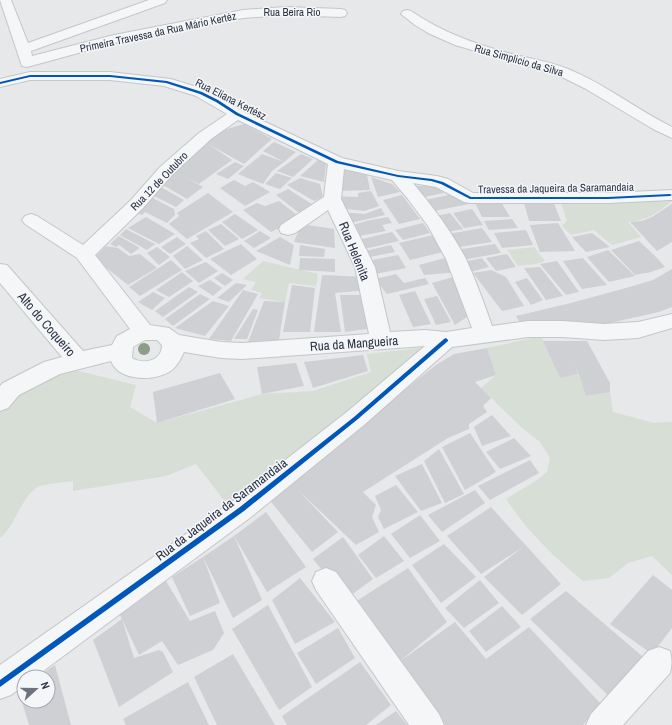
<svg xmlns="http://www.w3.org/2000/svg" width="672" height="725" font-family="'Archivo Narrow',sans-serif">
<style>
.green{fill:#d6ded6}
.building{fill:#ced0d3}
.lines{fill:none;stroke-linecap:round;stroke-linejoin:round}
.minor-casing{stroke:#c4c6c8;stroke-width:2}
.minor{fill:#f5f6f7;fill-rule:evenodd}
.cycleway-casing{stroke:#f4f6f9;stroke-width:3}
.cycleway{fill:#0057b8;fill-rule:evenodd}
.tree{fill:#8a9e88}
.labels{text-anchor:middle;stroke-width:3;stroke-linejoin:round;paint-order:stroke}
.far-street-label{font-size:11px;fill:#2b3445;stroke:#f4f6f9}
.street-label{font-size:13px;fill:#2b3445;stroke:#f4f6f9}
</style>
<rect width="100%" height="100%" fill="#e6e8ea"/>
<g class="green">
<path d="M 672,198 L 672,201 C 656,214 648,220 628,222 L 641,237 L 612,245 L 594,230 L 571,235 L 562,226 L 567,221 L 560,200 Z"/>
<polygon points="534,247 545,261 536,264 518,266 507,250"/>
<polygon points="263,261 318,274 316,286 289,283 285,302 259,298 262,293 251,290 256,282 243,279"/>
<path d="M 541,336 L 560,378 L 578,374 L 586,396 L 610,392 L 613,412 L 654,423 L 672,422 L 672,575 L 652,556 L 628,563 L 609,578 L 583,581 C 554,557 527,531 506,499 L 537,480 L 547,472 L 550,458 L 540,442 L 521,427 L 481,388 L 496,375 L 487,348 Z"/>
<path d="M 436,346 L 230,508 L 196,464 L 166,476 L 73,491 L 73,481 C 65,482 41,484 36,488 C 19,501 16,525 0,538 L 0,407 L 53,371 L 74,370 L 136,385 L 130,407 L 157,423 L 262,394 L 313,391 L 371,372 L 367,354 Z"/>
</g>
<g class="building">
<polygon points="244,124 272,139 244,164 208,144 232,160 199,184 182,175 203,187 187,199 158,182 217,132"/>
<polygon points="274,142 296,152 284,162 272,171 263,184 238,174 262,154 284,162 263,151"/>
<polygon points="301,154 313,159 293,177 277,171"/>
<polygon points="318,160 326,164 324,182 300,176"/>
<polygon points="235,162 244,166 228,179 216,174"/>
<polygon points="337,168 367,175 370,190 334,191"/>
<polygon points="276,173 292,178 280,189 265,184"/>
<polygon points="371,177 392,184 400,192 378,197"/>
<polygon points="300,178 320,184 323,197 314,201 287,185"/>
<polygon points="234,180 245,186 253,182 270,192 245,206 220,188"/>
<polygon points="157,185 184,200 176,207 150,194"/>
<polygon points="408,186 434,186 444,193 419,198"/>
<polygon points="288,189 315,206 303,216 276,195"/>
<polygon points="371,191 379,206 364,211 338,208 335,196 358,197 358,193"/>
<polygon points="208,193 233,212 187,239 169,224 179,216 177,213"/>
<polygon points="458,193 469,204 429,212 420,201"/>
<polygon points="402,195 420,219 399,224 383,200"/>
<polygon points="149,196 174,209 175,215 167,223 145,212 142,215 135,212"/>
<polygon points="279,201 301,218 271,232 243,210 257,203 265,206"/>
<polygon points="553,201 561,221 529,221 524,203"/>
<polygon points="501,202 510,217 482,217 475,203"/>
<polygon points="672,204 672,242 657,251 630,222 642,221 652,217"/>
<polygon points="381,208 385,215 346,224 340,212 365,214"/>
<polygon points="472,209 483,225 464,228 453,213"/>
<polygon points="450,213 463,229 442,233 432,217"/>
<polygon points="235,214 258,230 242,239 222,222"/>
<polygon points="146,217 175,234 159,244 128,228"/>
<polygon points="388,217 392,223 382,225 386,231 354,237 347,227 366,221"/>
<polygon points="512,219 518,228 489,230 484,221"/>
<polygon points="423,223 430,233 403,240 395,230"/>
<polygon points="558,223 575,251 540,252 530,225"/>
<polygon points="221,224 239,239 225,246 208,230"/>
<polygon points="301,224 334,229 335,248 294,242"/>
<polygon points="482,228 492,242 453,248 443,235"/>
<polygon points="126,229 155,244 147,250 120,235"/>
<polygon points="526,230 533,245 502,248 494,233"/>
<polygon points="206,231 224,249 206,258 190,243 199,239 196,236"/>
<polygon points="260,231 271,238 254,248 244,241"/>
<polygon points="392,232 399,241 360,250 354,241"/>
<polygon points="592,233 610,247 586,252 572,237"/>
<polygon points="433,235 447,251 410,260 399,243"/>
<polygon points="119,236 140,248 131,254 119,245 116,247 110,244"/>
<polygon points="177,237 186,244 170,254 161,247"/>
<polygon points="280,237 294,245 290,265 256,251"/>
<polygon points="639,241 654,255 665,267 651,272 635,275 611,250"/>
<polygon points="241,244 257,259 231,275 210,259"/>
<polygon points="495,244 501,253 462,260 456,250"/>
<polygon points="300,245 325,249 324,257 299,256"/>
<polygon points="391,245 395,252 365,258 361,252"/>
<polygon points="106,246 118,248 129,256 140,254 157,268 128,285 94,258"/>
<polygon points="187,246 203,260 185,269 173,256"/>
<polygon points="157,247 170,257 159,265 147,253"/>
<polygon points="608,250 635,276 609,282 587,257"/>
<polygon points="507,254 516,267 496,271 486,258"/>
<polygon points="398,255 406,268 375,274 367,261"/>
<polygon points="449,257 459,272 424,275 419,265"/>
<polygon points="300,258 335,259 335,272 299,270"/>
<polygon points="482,258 489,267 470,272 463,262"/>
<polygon points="583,258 607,285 582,289 563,261"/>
<polygon points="171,260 182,270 140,296 129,287"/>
<polygon points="557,261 579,292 566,295 540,264"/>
<polygon points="206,262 218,271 199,283 185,271"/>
<polygon points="540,267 563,296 546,300 524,268"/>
<polygon points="672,269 672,307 659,312 601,325 520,323 516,316 571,303 633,286 653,280"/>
<polygon points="491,270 506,277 524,306 502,311 473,273"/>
<polygon points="182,272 193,281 169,297 156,290"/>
<polygon points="222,273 233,280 225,286 214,278"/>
<polygon points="396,274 404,283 425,278 429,284 387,294 375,279"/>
<polygon points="322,275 366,277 368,290 335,293 341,332 314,332"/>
<polygon points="461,275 473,313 455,325 432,283"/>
<polygon points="527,278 543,300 531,305 515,282"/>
<polygon points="210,280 222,288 213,296 198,286"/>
<polygon points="236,283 247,285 229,302 217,298"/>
<polygon points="292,285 315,288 310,332 283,332"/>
<polygon points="189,287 198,292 163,317 155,311"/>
<polygon points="243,290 258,294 231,341 209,339"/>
<polygon points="415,291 431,324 413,327 399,295"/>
<polygon points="153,292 165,298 152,310 138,302"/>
<polygon points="200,294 210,299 173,326 165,319"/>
<polygon points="340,295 369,295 373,328 345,332"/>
<polygon points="437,296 451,322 436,325 424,299"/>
<polygon points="213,301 229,306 205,336 175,328"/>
<polygon points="264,301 285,302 279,340 248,342"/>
<polygon points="253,309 258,310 247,339 234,339"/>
<polygon points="543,341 587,341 610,383 610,392 586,396 574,361 578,374 560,378"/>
<polygon points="487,348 496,375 475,382 491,398 483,406 487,412 469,424 469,429 448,438 363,492 376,505 372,517 379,532 356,545 298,490 338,532 312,552 271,502 323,454 436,365 454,354"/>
<polygon points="363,355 368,371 313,388 304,362"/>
<polygon points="296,363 304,386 262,394 257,367"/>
<polygon points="220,373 235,399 157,423 153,392"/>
<polygon points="492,415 511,436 482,446 474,427"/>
<polygon points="470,433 496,472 465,490 442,447"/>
<polygon points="514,438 531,456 500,469 486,452"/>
<polygon points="439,449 464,494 445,503 424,461"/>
<polygon points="530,460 539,473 490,500 478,486"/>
<polygon points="422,464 442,503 421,511 395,476"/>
<polygon points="396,485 418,512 384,529 378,517 381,510 375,496"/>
<polygon points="475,490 485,503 442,532 428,515"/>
<polygon points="491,507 561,584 522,615 484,577 523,547 481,574 447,536"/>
<polygon points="266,512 306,567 267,592 234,536"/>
<polygon points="420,515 440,541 410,558 391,534"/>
<polygon points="234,536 262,600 233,618 203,557"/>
<polygon points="384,536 404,561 376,578 358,555"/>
<polygon points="343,537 373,579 346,599 313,559"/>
<polygon points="444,544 476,577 441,603 412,565"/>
<polygon points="203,557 220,603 190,616 172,577"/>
<polygon points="408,568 447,622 399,662 455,622 486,659 529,627 601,704 583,725 433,725 352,604"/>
<polygon points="653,575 672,590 672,628 652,654 610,624"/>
<polygon points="300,578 335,622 295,644 272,600"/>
<polygon points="480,580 499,603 464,628 445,608"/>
<polygon points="166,581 190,621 215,611 224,633 213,650 178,665 162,641 139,655 118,611"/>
<polygon points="566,591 649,662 614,701 530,619"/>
<polygon points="268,605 312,687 279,710 232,629"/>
<polygon points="502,606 521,627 486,652 469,631"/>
<polygon points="122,619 134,658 159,650 163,652 173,672 119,707 93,640"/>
<polygon points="338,628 355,658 316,684 297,653"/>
<polygon points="233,654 275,725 217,725 194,677"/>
<polygon points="360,662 391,705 366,725 287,725 282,716"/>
<polygon points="55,665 71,725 29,725 18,689 24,686 24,701 48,701 48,677 37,677"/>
<polygon points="188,682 209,725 126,725 123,719"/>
<polygon points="396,711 407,725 376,725"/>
</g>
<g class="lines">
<defs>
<g id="minor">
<polygon points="0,0 11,0 28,43 149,0 167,0 165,3 31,51 32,56 114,35 243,10 285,7 341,9 345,10 347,13 345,16 341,17 285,15 243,18 115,43 27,67 22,66"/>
<path d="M 407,10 L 411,11 C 443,33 478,45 515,55 C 533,59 551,62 568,69 C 605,84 636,109 672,127 L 672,138 L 653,129 L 586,89 L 558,75 L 455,45 L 428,33 L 415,25 L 401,14 L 403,11 Z"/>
<path d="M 30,72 L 110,72 L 171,79 L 206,90 L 242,111 L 342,158 L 398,171 L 437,176 L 448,179 L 473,193 L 608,193 L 672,190 L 672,200 L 670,200 L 608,203 L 470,203 L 464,202 L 436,187 L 413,183 C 433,207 452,232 466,259 C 476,281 484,303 492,326 L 528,321 L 563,321 L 604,324 L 638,322 L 672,314 L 672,328 L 638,338 L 604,340 L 563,337 L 528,337 L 452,347 L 364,425 L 251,517 L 35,677 L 24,677 L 24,685 L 11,695 L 0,699 L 0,665 L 233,501 L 348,411 L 425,346 L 242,359 L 221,358 L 184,352 C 182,357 177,366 172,370 C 156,382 119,382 111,361 L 60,374 L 19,395 L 8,408 L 0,411 L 0,386 L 3,383 L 44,362 L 62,357 L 0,283 L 0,264 L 7,265 L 83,351 L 112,345 L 117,336 L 130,329 L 77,258 L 25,224 L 22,220 L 25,216 L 31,214 L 37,216 L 83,245 L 131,200 L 160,167 L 199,133 L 227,114 L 196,96 L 164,86 L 110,80 L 30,80 L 0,87 L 0,79 ZM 238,120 L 328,164 L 324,197 L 281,225 L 279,229 L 281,233 L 288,235 L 295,233 L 328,210 L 355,267 L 369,334 L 242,343 L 221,342 L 179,335 L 169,328 L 150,325 L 95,255 L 143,208 L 172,175 L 211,139 ZM 344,169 L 392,180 L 408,199 L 428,226 L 446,259 L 472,328 L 446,332 L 425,330 L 390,332 L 375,267 L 341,199 ZM 145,340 L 157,340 L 162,345 C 162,361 144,365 132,358 L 133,347 Z"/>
<polygon points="326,568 336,572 439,714 444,725 409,725 316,590 312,581 316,572"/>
<path d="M 659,647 L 670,651 C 672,659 672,665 670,673 L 623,725 L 586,725 L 591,714 L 648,651 Z"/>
</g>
</defs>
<use href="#minor" class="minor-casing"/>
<use href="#minor" class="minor"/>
<defs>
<g id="cycleway">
<polygon points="30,75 110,75 167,81 202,92 218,100 238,113 338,161 398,175 432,179 443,182 471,197 608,197 670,194 672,195 670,196 608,199 470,199 441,184 431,181 398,177 336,163 236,115 216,102 200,94 166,83 110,77 30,77 0,84 0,82"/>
<polygon points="446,338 448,340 448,341 358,419 244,511 0,687 0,680 240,507 354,417 444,339"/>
</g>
</defs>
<use href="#cycleway" class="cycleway-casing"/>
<use href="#cycleway" class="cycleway"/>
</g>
<circle class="tree" cx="144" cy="349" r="6"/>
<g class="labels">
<g class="far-street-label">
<text x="292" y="16">Rua Beira Rio</text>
<text transform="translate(158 32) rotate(-12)" y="4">Primeira Travessa da Rua Mário Kertéz</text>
<text transform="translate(519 60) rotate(16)" y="4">Rua Simplicio da Silva</text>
<text transform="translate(231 99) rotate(27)" y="4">Rua Eliana Kertész</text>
<text transform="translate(159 181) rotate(-46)" y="4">Rua 12 de Outubro</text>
<text transform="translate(556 188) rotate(-1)" y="4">Travessa da Jaqueira da Saramandaia</text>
</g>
<g class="street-label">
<text transform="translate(355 251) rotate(68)" y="5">Rua Helenita</text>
<text transform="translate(47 324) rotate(49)" y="5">Alto do Coqueiro</text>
<text transform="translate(354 343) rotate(-4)" y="5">Rua da Mangueira</text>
<text transform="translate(221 509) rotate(-37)" y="5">Rua da Jaqueira da Saramandaia</text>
</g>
</g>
<g transform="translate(36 689) rotate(69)"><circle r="19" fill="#f4f6f9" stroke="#a4a8b1"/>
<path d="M0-3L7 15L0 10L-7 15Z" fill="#6c737f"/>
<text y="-6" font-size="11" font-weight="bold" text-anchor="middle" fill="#2b3445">N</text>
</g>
</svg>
